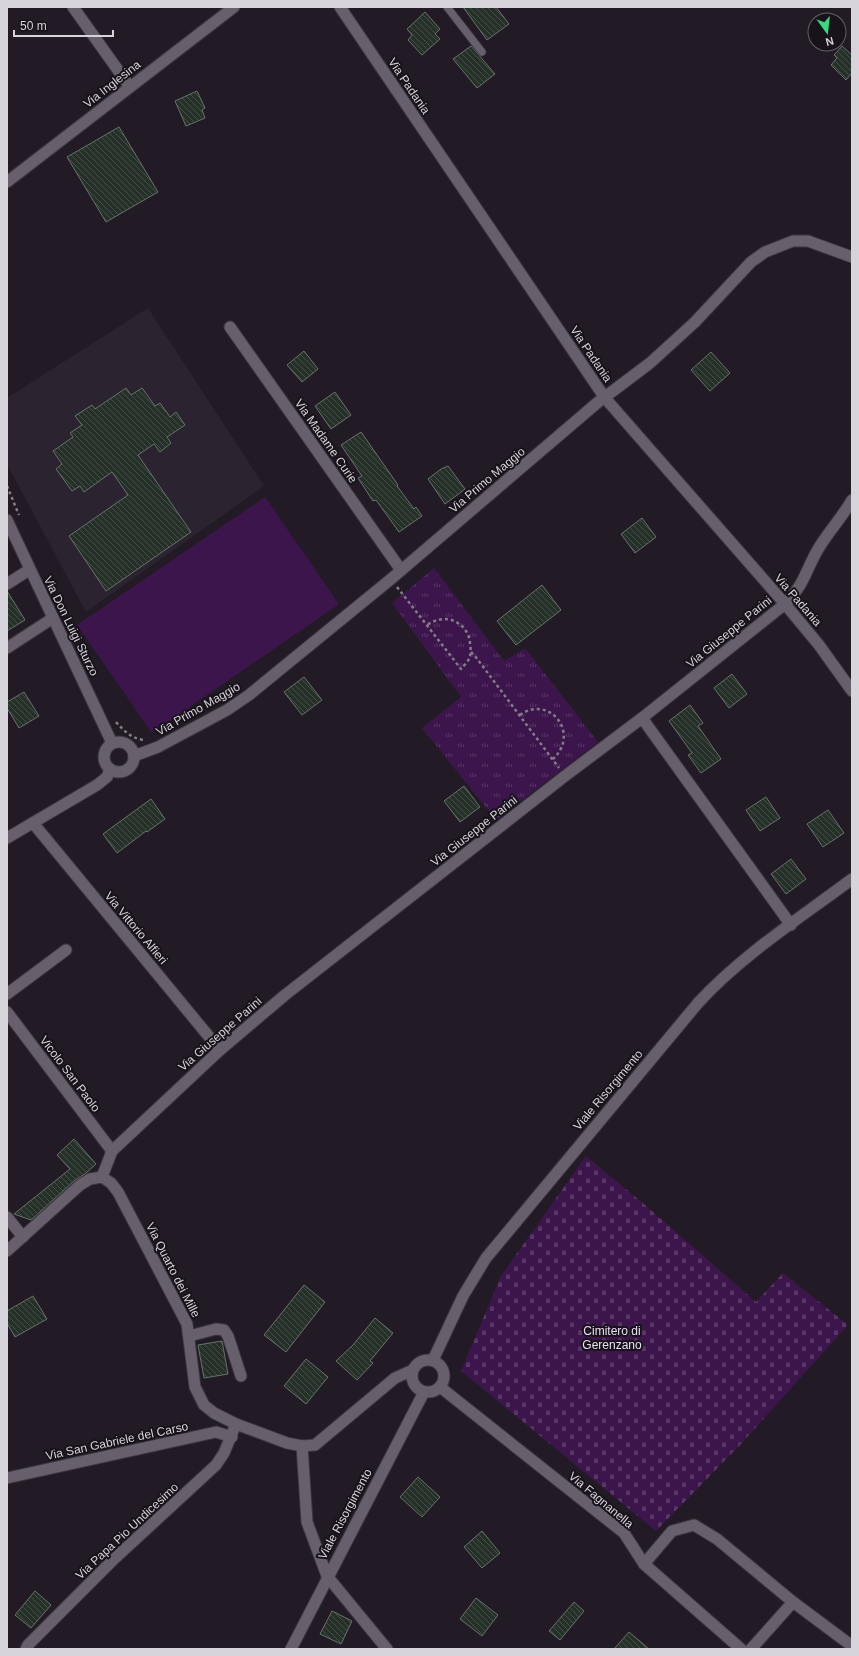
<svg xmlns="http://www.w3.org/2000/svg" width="859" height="1656" font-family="Arial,sans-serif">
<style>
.built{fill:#2c2331}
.grass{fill:#3d154d}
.cemetery{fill:url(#cemetery-stones)}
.park{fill:url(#park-tufts)}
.building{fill:url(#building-back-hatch);stroke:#66736a}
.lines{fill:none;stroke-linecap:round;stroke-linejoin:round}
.service-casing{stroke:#3c373f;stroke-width:9}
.minor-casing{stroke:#3c373f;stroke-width:13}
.tertiary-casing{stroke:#3c373f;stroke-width:13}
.path{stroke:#827d85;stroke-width:2.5;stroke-dasharray:3 3;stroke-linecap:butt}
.service{stroke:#675f6b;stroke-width:7}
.minor{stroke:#675f6b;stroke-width:11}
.tertiary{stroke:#675f6b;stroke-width:11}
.labels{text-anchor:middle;stroke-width:4;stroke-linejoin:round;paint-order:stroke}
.street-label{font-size:12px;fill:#d7d3da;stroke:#18121b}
.park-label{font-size:12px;fill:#ebddf2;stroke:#18121b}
</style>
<defs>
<pattern id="cemetery-stones" width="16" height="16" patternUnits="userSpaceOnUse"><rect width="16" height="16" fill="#3d154d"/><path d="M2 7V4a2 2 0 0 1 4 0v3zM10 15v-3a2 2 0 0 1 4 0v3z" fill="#583666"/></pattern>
<pattern id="park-tufts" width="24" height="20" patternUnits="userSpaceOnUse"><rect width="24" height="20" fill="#3d154d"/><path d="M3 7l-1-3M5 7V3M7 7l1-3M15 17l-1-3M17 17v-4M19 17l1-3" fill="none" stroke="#583666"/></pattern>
<pattern id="building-back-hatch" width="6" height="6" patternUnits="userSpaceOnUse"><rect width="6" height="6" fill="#253028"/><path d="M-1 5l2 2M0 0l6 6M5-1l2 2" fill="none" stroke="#444d47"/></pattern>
</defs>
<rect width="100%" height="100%" fill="#221b25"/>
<polygon class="built" points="148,308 264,486 86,612 7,464 7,398"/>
<polygon class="grass" points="265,497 339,604 152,733 77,625"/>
<polygon class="cemetery" points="586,1156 645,1205 756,1302 783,1273 848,1325 740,1445 656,1531 461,1371 501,1276"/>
<polygon class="park" points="434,568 504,661 525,648 598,742 496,820 422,728 461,697 392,603"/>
<g class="building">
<polygon points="463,7 496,7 509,24 487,40"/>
<polygon points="425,12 440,29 435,34 440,39 422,55 408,40 412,35 407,29"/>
<polygon points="471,46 495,74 477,88 453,59"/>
<polygon points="842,46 852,55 852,73 846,80 831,65 837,58 834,55"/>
<polygon points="197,91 205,108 202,110 205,118 186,126 175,101"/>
<polygon points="119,127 158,192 106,222 67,157"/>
<polygon points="304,351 318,369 302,382 287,365"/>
<polygon points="711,352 730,373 710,391 691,370"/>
<polygon points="126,388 131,395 142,388 155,406 160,403 170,417 176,412 185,425 167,437 171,443 160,452 154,444 138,455 191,532 106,591 69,536 128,495 112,472 84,492 80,486 72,491 56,469 62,464 53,451 73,437 70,433 82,425 75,416 92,405 95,409"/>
<polygon points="335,392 351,415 331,429 315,406"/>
<polygon points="361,432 398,485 397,486 414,509 416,507 422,516 399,532 376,500 373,501 358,478 362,476 341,445"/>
<polygon points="448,466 465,489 445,504 428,479 441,469"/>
<polygon points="642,518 656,537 635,553 621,534"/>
<polygon points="542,585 561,610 516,645 497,621"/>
<polygon points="7,591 25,620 7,631"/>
<polygon points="732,674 747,694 729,708 714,688"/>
<polygon points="304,677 322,700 302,715 284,692"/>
<polygon points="24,692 39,716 19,728 7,708 7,702"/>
<polygon points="690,705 703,723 698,726 721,759 701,773 688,755 692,753 669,721"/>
<polygon points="464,786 480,807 460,822 444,801"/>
<polygon points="766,797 780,818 760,831 746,810"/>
<polygon points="151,799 165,819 147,832 146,831 117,853 103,834"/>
<polygon points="828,810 844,833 823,847 807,824"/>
<polygon points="791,859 806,879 786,894 771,874"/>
<polygon points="74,1139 96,1164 85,1174 75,1180 31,1220 14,1214 70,1169 57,1155"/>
<polygon points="304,1285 325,1302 286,1352 264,1335"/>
<polygon points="33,1296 47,1319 15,1337 7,1323 7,1311"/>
<polygon points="375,1318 393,1333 370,1361 373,1363 357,1380 336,1361 353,1345"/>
<polygon points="222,1341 228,1374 204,1378 198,1345"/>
<polygon points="306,1359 328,1377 306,1404 284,1386"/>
<polygon points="418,1477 440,1497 422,1517 400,1497"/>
<polygon points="482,1531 500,1553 482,1568 464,1547"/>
<polygon points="35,1591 51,1605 31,1628 15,1615"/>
<polygon points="476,1598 498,1615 482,1636 460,1619"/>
<polygon points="574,1602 584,1611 560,1640 549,1631"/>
<polygon points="332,1611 352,1621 341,1644 320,1634"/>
<polygon points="629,1632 649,1649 614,1649"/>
</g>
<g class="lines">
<defs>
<polyline id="service" points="447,7 482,52"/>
<g id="minor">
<polyline points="73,7 130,87"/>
<polyline points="340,7 605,398 785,604 819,645 852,691"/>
<polyline points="7,182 234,7"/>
<polyline points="230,327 401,570"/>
<polyline points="7,520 112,743"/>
<polyline points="7,584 29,570"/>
<polyline points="7,648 53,618"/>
<polyline points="642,718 791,925"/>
<circle cx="119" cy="757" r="15"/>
<polyline points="134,756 158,747 227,710 249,695 391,579 597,403 650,363 695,322 751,262 765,252 793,241 808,241 852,257"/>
<polyline points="33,823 220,1050"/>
<polyline points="7,838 97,785 107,777 110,769"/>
<polyline points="7,994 66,950"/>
<polyline points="7,1012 112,1151"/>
<path d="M 102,1177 L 112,1151 L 220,1050 L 285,995 L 565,776 L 642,718 L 785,604 C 805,585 806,568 820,546 C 830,530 843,516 852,500"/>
<polyline points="7,1217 23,1237"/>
<polyline points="7,1251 80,1185 90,1179 102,1177 111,1183 118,1192 187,1324 195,1387 204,1405 214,1413 236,1424 287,1443 302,1446 315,1445 395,1378 413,1370"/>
<polyline points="189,1336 216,1329 224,1330 228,1336 241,1376"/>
<polyline points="440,1387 624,1533 644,1564 741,1649"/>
<polyline points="302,1446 307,1522 327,1576 387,1649"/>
<polyline points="7,1478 216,1432 232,1437"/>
<polyline points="644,1564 672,1531 694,1525 717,1539 793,1602 852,1646"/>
<polyline points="26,1649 28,1645 113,1560 216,1465 224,1453 236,1424"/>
<polyline points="751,1649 793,1602"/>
</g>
<g id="tertiary">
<circle cx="428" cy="1376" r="16"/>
<path d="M 433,1360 L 463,1296 L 486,1258 L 698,1003 C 742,955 800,918 852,879"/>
<polyline points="291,1649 424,1392"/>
</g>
</defs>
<use href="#service" class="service-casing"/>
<use href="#minor" class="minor-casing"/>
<use href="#tertiary" class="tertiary-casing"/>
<g class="path">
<polyline points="7,486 19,515"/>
<path d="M 397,587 L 461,669 C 463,666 467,663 469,659 C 471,655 471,649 470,644 C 470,629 454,615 438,620 C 434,621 430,623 427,625"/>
<polyline points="471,652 475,656 559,768"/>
<path d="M 520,715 C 549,694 581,733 553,759"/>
<path d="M 116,722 C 124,731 131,738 143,740"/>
</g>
<use href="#service" class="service"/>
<use href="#minor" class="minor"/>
<use href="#tertiary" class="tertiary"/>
</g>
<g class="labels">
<g class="street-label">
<text transform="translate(112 84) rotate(-38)" y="4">Via Inglesina</text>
<text transform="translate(409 86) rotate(56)" y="4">Via Padania</text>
<text transform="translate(591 354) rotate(56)" y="4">Via Padania</text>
<text transform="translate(326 441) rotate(55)" y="4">Via Madame Curie</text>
<text transform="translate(487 480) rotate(-40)" y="4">Via Primo Maggio</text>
<text transform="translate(798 600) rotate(49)" y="4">Via Padania</text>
<text transform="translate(71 626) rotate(64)" y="4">Via Don Luigi Sturzo</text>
<text transform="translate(729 632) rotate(-39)" y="4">Via Giuseppe Parini</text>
<text transform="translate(198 709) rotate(-30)" y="4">Via Primo Maggio</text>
<text transform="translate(474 831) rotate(-38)" y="4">Via Giuseppe Parini</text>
<text transform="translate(136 928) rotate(50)" y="4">Via Vittorio Alfieri</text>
<text transform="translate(220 1034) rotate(-41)" y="4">Via Giuseppe Parini</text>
<text transform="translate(70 1074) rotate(53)" y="4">Vicolo San Paolo</text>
<text transform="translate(608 1090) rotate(-50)" y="4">Viale Risorgimento</text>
<text transform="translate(173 1270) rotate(63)" y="4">Via Quarto dei Mille</text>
<text transform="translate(117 1441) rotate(-12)" y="4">Via San Gabriele del Carso</text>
<text transform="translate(601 1500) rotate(40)" y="4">Via Fagnanella</text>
<text transform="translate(345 1514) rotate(-62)" y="4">Viale Risorgimento</text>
<text transform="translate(127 1531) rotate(-43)" y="4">Via Papa Pio Undicesimo</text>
</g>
<g class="park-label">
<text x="612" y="1335">Cimitero di<tspan x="612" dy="14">Gerenzano</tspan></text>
</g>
</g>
<rect width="859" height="1656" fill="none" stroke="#d7d3da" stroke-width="16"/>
<g transform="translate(827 32) rotate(165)"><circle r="19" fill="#18121b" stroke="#645f67"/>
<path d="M0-3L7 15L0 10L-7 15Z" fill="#36d881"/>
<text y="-6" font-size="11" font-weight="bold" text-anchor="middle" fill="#d7d3da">N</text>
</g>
<path d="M14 30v6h99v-6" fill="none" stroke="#d7d3da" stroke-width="2"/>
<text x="20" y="30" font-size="12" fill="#d7d3da" stroke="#18121b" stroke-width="3" paint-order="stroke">50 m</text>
</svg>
